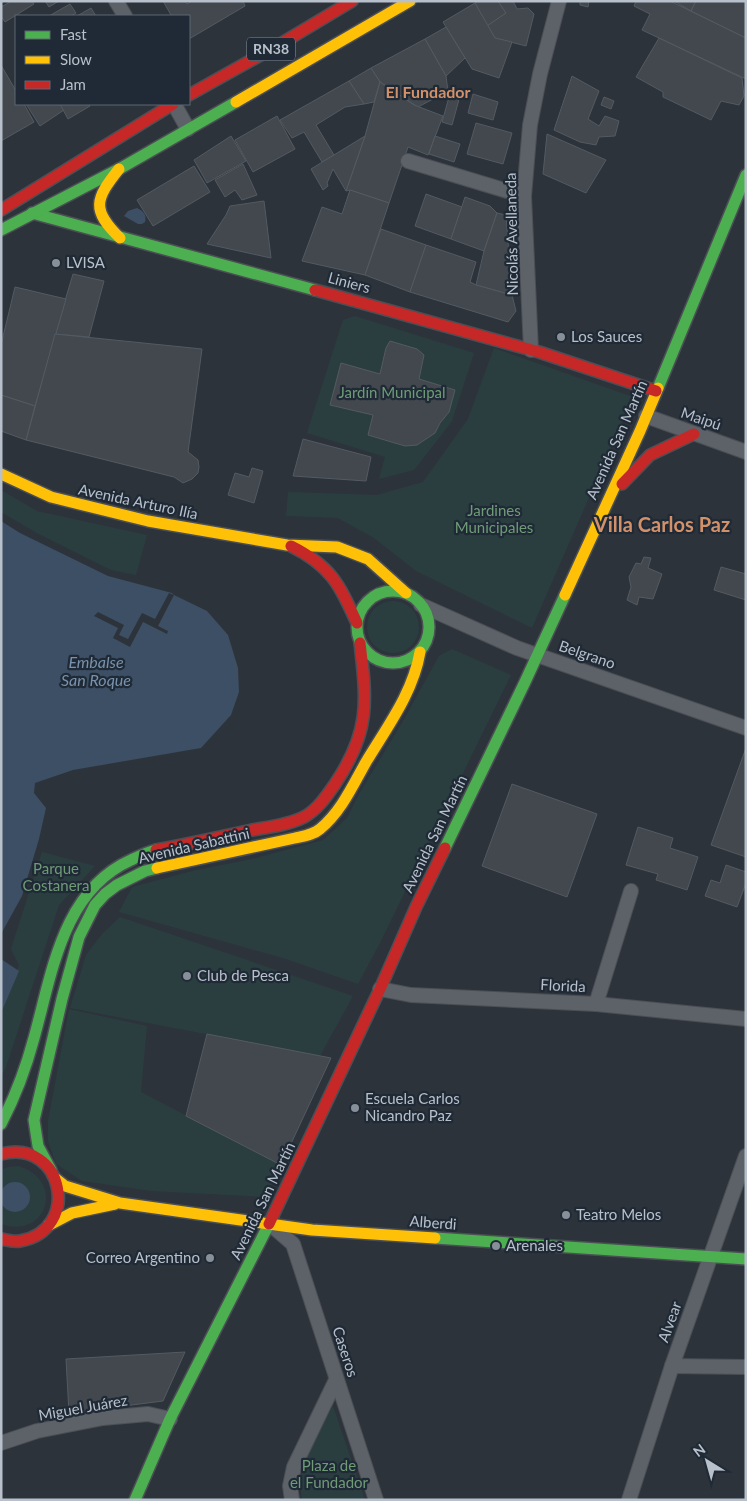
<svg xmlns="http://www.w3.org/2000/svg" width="747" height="1501" font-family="Lato,sans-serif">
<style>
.green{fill:#2a3e40}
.water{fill:#3c4f65}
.pier{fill:#2d333a}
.building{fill:#42484d;stroke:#545a62}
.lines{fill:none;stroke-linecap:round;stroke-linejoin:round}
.street-casing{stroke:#4b4f55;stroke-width:16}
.fast-casing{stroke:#4b4f55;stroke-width:14}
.slow-casing{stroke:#4b4f55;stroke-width:14}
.jam-casing{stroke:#4b4f55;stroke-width:14}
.street{stroke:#5d6268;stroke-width:14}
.fast{stroke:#4caf50;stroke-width:11}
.slow{stroke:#ffc107;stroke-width:11}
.jam{stroke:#c62828;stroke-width:11}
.poi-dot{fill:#878f98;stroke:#1f2a36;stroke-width:2}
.labels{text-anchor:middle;stroke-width:4.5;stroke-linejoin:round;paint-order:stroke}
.shield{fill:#1f2a36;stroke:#89939e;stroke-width:1}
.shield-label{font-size:14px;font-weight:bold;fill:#b7c0cb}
.street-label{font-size:15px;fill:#b7c0cb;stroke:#1f2a36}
.poi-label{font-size:15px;fill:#b7c0cb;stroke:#1f2a36;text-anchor:start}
.park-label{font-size:15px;fill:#6f9b77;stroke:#1f2a36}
.neighbourhood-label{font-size:16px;font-weight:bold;fill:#d3916a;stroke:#1f2a36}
.water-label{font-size:16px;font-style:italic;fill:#7992ac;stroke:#1f2a36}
.district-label{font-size:20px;font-weight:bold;fill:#d3916a;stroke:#1f2a36}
</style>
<rect width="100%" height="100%" fill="#2d333a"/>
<g class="green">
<polygon points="355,316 474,353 452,421 414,470 379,479 385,457 307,433 343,320"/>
<polygon points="494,348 633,397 532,628 416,571 374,538 338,518 286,516 288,492 377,495 423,482 468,419"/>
<polygon points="1,490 37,511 147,535 136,575 111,570 37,533 1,512"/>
<circle cx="393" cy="627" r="26"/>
<polygon points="452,649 511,675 380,943 358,984 286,959 119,912 132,887 196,870 252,859 323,840 347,818 359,794 403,721 439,656"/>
<polygon points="42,852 95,866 59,905 6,1067 1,1077 1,1006 19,965 11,949"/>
<polygon points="120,917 353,996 320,1056 70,1008 86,955 102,934"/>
<polygon points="69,1009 147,1026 141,1092 281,1165 265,1197 151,1191 82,1181 56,1164 48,1141 48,1121"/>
<path d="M 18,1166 C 66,1180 47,1240 1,1224 L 1,1170 L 8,1167 Z"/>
<polygon points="333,1406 365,1500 302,1500 300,1483 303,1464"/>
</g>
<g class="water">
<path d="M 137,208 C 143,211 147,214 145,222 L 142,224 L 138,224 L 124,216 L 128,211 Z"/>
<polygon points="1,521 20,533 108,576 172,593 174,595 207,611 228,635 238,668 239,692 231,715 201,748 73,770 35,783 34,793 46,808 39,839 22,896 1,934"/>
<polygon points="1,959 19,971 1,1013"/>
<circle cx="15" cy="1197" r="15"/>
</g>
<polygon class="pier" points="169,593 174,595 158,626 168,631 167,634 143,622 130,647 113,638 118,628 94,616 98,612 124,625 119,635 128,639 142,613 155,619"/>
<g class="building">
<polygon points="12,1 32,1 34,4 5,22 1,16 1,7"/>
<polygon points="45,1 59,1 49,7"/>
<polygon points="163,1 185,1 187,4 192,1 243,1 245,6 189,39 189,16 168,16 171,15"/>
<polygon points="478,1 498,1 506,13 487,26 475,3"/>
<polygon points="498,1 513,1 517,9 528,8 534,14 526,46 495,38 487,26 506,13"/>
<polygon points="580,1 589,1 588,7 580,5"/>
<polygon points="636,1 670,1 746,38 746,79 642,30 650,14 634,6"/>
<polygon points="674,1 696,1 691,11"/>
<polygon points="696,1 746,1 746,38 691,11"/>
<polygon points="475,3 495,38 512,42 499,78 472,69 443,22"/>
<polygon points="70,4 76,13 71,16 49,16"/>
<polygon points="91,8 96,16 77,16"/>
<polygon points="446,27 465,58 446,76 425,39"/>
<polygon points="659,38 742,78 744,96 739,105 721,101 711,120 663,97 663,92 636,77"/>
<polygon points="425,39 446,76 448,91 418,107 380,82 371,68"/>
<polygon points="1,65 16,91 16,104 24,104 34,122 1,141"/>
<polygon points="371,68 380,82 374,102 364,104 349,81"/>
<polygon points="572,76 599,91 588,119 599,126 605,116 619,121 615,136 599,137 596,145 580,142 554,130"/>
<polygon points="349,81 364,104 345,107 316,125 334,155 322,162 304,132 292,138 280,120"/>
<polygon points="380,82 414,105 443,116 428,155 408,147 389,203 350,190 346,191 365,136"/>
<polygon points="451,90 457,92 460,96 452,125 442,122"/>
<polygon points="473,94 498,102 493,120 468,113"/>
<polygon points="604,97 614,101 611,109 601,105"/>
<polygon points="26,104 60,104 64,110 40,126"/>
<polygon points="60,104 89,104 90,106 68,119"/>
<polygon points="277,116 295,149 253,172 235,140"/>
<polygon points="476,123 512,133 503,164 467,154"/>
<polygon points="547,134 606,160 586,193 543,174"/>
<polygon points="231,136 246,161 207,183 194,160"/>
<polygon points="365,136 346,191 333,169 327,183 328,186 323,190 311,169"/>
<polygon points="435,136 460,144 454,162 429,154"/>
<polygon points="243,164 257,195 242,200 235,190 225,197 215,180"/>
<polygon points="194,166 210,192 153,226 137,200"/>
<polygon points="350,190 389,203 365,275 302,261 322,207 342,214"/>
<polygon points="426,194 462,207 451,239 415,226"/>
<polygon points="465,197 490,206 497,213 484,251 451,239"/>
<polygon points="264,201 271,258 207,244 226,215 230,206"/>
<polygon points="497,213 506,215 512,295 476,285 484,251"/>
<polygon points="381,229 426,245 410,292 365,275"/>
<polygon points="426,245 476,262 470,282 476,285 512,295 516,311 508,322 410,292"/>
<polygon points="73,274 104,281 89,337 55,334"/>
<polygon points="15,287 66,299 35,406 1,395 1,345"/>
<polygon points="55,334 202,349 188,452 198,460 199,467 198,473 192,479 183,483 174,477 26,440"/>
<polygon points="390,341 417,349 424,355 419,379 455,390 449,412 440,423 435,433 417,445 405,446 368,435 373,415 330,405 341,363 380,374 386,348"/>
<polygon points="1,395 35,406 26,440 1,431"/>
<polygon points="303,439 371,457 366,481 293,476"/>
<polygon points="252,468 263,471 254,503 228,495 235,473 249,477"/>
<polygon points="644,557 651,558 648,568 662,574 653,599 639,597 637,605 627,600 631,587 629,577 636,563 641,564"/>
<polygon points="721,567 746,574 746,600 714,590"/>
<polygon points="746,748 746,857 711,845"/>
<polygon points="512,784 597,814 567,897 482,866"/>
<polygon points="638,827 673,838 670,848 698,857 687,890 656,880 658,874 626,865"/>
<polygon points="726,865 746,872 746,883 737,907 705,896 711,880 720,883"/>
<polygon points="207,1034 331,1058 281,1165 186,1116"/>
<polygon points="185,1352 163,1401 69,1413 66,1359"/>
</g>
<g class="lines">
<defs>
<g id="street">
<polyline points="116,1 125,16"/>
<polyline points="174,104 188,129"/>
<polyline points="408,161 524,196"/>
<polyline points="531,350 524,196 530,125 540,74 559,1"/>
<polyline points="646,416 746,452"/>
<polyline points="421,605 517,648 746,728"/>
<polyline points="380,989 411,995 596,1004 746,1019"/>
<polyline points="596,1004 631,891"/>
<polyline points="270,1224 293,1244 376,1500"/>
<polyline points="672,1366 746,1367"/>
<polyline points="1,1443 37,1431 103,1418 148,1414 170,1419"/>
<polyline points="292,1500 290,1486 294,1467 336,1380"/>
<polyline points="629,1500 672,1366 746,1156"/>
</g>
<g id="fast">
<polyline points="32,213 315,290"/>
<polyline points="1,230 121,168 236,102"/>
<polyline points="658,388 746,175"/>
<circle cx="393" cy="627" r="36"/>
<polyline points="445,848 525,682 565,595"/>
<path d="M 1,1124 C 15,1097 26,1068 34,1038 C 52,974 62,891 131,860 C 139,856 147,852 156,850"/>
<polyline points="51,1170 38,1146 34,1120 62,999 79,937 95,905 105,894 117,885 145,871 157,868"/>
<polyline points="435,1238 746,1259"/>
<polyline points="135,1500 170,1419 269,1224"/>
</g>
<g id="slow">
<polyline points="236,102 410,1"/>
<path d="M 119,169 C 95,199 91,210 120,238"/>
<polyline points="1,474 51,497 148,521 287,545 337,547 368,559 406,593"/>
<polyline points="565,595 640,431 658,388"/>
<path d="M 157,868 L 295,838 C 304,836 313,835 320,829 C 341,812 353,785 366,762 C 387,727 413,693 420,652"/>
<polyline points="55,1178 65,1186 120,1203 312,1230 435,1238"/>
<polyline points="49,1225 72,1213 115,1204"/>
</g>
<g id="jam">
<polyline points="189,95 282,43 352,1"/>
<polyline points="1,210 173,104"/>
<polyline points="315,290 539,352 656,391"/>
<polyline points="622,484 650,455 694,434"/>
<path d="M 291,546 C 331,566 339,584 357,623"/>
<path d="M 156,850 C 188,844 220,837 252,830 C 269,827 288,825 304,817 C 317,810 326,797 335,784 C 370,732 367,703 360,643"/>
<path d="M 1,1154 C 65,1138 81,1231 20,1241 C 14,1242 7,1240 1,1239"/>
<polyline points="269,1224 380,989 416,907 445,848"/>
</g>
</defs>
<use href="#street" class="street-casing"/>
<use href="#fast" class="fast-casing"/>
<use href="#slow" class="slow-casing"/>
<use href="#jam" class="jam-casing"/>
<use href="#street" class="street"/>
<use href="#fast" class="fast"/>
<use href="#slow" class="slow"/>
<use href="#jam" class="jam"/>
</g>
<g class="poi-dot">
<circle cx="56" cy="263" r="5"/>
<circle cx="561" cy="337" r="5"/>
<circle cx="187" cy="976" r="5"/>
<circle cx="355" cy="1108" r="5"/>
<circle cx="566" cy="1215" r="5"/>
<circle cx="496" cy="1246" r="5"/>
<circle cx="210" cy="1258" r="5"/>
</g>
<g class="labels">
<rect class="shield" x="247" y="37.5" width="48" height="23" rx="4"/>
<g class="shield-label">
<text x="271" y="54">RN38</text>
</g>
<g class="street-label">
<text transform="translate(512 234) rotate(-91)" y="5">Nicolás Avellaneda</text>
<text transform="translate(349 283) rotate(15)" y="5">Liniers</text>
<text transform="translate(701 419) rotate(19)" y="5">Maipú</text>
<text transform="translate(617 440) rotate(-66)" y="5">Avenida San Martín</text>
<text transform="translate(138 502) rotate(12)" y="5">Avenida Arturo Ilía</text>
<text transform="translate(587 655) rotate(19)" y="5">Belgrano</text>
<text transform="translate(435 834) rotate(-64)" y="5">Avenida San Martín</text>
<text transform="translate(194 846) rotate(-13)" y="5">Avenida Sabattini</text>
<text transform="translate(563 986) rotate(3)" y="5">Florida</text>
<text transform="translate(263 1201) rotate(-64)" y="5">Avenida San Martín</text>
<text transform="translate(433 1223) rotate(4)" y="5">Alberdi</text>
<text transform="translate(670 1322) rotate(-70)" y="5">Alvear</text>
<text transform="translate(345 1352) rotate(72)" y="5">Caseros</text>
<text transform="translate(83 1408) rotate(-10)" y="5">Miguel Juárez</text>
</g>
<g class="poi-label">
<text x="66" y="268">LVISA</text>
<text x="571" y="342">Los Sauces</text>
<text x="197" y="981">Club de Pesca</text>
<text x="365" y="1104">Escuela Carlos<tspan x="365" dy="17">Nicandro Paz</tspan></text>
<text x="576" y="1220">Teatro Melos</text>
<text x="506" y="1251">Arenales</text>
<text x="200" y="1263" text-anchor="end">Correo Argentino</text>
</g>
<g class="park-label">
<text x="392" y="398">Jardín Municipal</text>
<text x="494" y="516">Jardines<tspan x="494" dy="17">Municipales</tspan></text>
<text x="56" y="874">Parque<tspan x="56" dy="17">Costanera</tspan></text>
<text x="329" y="1471">Plaza de<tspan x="329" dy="17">el Fundador</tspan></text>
</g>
<g class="neighbourhood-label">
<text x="428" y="98">El Fundador</text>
</g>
<g class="water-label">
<text x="96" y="668">Embalse<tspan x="96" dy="18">San Roque</tspan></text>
</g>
<g class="district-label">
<text x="662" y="532">Villa Carlos Paz</text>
</g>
</g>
<rect width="747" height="1501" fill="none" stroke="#b7c0cb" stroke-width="5"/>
<rect x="15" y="15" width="175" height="90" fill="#1f2a36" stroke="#5c6672"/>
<rect x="25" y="31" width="25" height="8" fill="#4caf50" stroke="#5c6672"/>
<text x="60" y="40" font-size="15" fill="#b7c0cb">Fast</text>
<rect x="25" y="56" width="25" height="8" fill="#ffc107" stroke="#5c6672"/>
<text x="60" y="65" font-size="15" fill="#b7c0cb">Slow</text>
<rect x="25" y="81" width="25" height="8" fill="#c62828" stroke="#5c6672"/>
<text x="60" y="90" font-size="15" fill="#b7c0cb">Jam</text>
<g transform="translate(707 1461) rotate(323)" stroke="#1f2a36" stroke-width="4" paint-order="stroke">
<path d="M0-4L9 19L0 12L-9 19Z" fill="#b7c0cb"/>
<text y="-8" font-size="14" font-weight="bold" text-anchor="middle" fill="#b7c0cb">N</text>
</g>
</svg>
